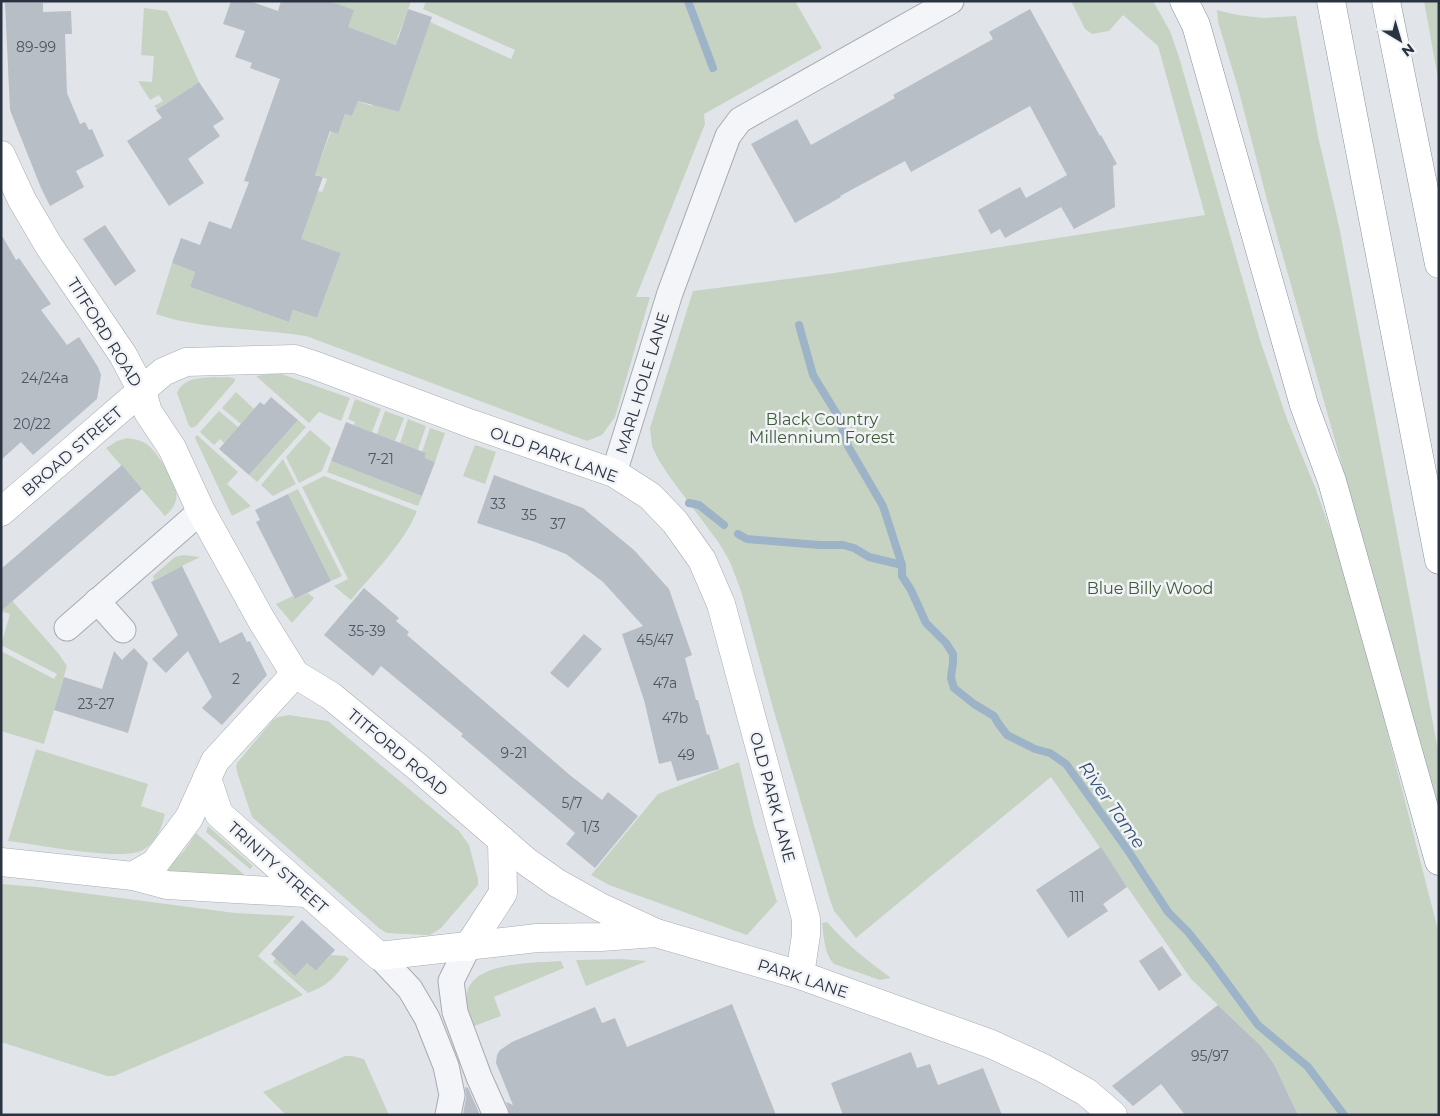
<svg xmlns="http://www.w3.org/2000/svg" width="1440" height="1116" font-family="Montserrat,sans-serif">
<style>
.green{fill:#c7d3c2}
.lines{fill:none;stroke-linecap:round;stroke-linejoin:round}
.stream{stroke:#9db4c8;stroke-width:8}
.building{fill:#b8bec6}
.street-casing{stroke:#a6acb3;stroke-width:27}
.secondary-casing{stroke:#a6acb3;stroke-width:29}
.highway-casing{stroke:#89939f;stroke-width:29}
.street{stroke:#f4f5f8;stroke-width:25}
.secondary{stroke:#fff;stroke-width:28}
.highway{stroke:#fff;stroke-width:28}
.labels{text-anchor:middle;stroke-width:5;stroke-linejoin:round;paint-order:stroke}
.number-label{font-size:14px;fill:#4e5662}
.street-label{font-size:16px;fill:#2a3340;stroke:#f1f3f7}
.park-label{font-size:16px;fill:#405b38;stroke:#f1f3f7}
.water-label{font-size:18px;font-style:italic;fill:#365473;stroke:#f1f3f7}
</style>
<rect width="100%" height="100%" fill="#e1e5e9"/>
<g class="green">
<polygon points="329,1 411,1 397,39 410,44 400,46 348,28"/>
<path d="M 426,1 L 795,1 L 822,48 L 704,114 L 705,124 L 636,297 L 650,297 L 615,417 L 602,435 L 587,441 L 306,336 C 257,328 202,330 156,314 L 172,263 L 195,272 L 190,287 L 289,322 L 293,310 L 317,318 L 341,253 L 324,247 L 322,254 L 295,245 L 318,191 L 322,192 L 327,179 L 315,174 L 331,131 L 338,134 L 345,114 L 352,116 L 357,103 L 352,99 L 372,106 L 374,100 L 388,109 L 399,112 L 430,22 L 511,59 L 515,50 L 423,9 Z"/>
<polygon points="1071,1 1153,1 1170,31 1179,57 1260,340 1287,419 1315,487 1334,540 1381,707 1439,934 1439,1115 1298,1115 1274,1064 1262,1047 1191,979 1051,777 856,938 834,911 830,900 773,708 741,591 730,562 719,543 669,476 658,459 652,446 650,428 693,291 834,273 1205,215 1158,46 1123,15 1109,31 1092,34 1085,29"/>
<polygon points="1424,1 1439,1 1439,84"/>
<polygon points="144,8 167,11 199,82 157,109 154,106 163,101 159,95 150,100 138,81 152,82 154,56 141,55"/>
<polygon points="1217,10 1237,15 1263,18 1296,16 1318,136 1339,226 1439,755 1439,825 1351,497 1267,200 1238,88 1218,22"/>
<polygon points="279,373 350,398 341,421 319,412 309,423 256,376"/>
<path d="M 229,377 L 235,379 L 235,381 L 196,426 L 192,428 L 189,426 L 177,393 C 184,374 212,378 229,377 Z"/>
<polygon points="236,392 254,409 241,424 222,408"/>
<polygon points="355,399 381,409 372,432 354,425 355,422 348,419"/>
<polygon points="219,411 238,427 235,431 238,433 231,443 227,440 224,443 220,439 214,445 200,432"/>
<polygon points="385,411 404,418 395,441 377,434"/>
<polygon points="408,419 426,426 418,450 400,443"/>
<polygon points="298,420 306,427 257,482 249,475"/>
<polygon points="430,428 445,433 435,462 425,458 426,453 422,452"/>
<polygon points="310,430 331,448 322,471 299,483 286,457"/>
<polygon points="197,435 238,472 227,484 251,506 232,516 195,438"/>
<path d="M 127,438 C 133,439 140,440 145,443 C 156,449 174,480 176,492 C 178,502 172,510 165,516 L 106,448 L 117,441 Z"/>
<polygon points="475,445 496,452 485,484 463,476"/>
<polygon points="283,459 296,484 273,496 261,485"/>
<polygon points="331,461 422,496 418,506 327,472"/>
<path d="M 324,476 L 417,511 C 403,545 373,573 351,600 L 334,586 L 348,579 L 302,487 Z"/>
<polygon points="298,489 342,576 331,581 288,494"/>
<polygon points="183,555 200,557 154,580 153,576 175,557"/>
<polygon points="1,588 58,653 67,666 44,744 1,731 1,651 54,679 57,674 1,645 10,614 1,611"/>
<polygon points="308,593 314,598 292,623 276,604 293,596 295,599"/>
<polygon points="289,715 328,721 459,831 469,845 478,879 478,885 441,928 430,935 425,935 387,933 380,929 252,817 238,775 236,767 237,763 273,720 278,717"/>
<path d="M 36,749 L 148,784 L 141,806 L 165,814 C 162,827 156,843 143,850 C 122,862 36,844 8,841 Z"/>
<polygon points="739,762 753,822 777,902 747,935 609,885 591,875 658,794"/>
<polygon points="208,826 253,866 250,869 206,832"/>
<polygon points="196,833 248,878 160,874 184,851"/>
<polygon points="1,884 37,887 235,913 295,916 258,956 303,995 114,1076 107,1076 1,1042"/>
<path d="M 827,922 C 846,944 868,961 891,978 L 880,980 L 834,964 C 824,954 824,937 822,923 Z"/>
<path d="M 331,955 L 345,956 L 349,959 C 334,977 331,984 308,993 L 273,962 L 276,958 L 307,963 L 316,971 Z"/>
<polygon points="620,959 647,961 586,986 576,960"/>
<path d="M 561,961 L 564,968 L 494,997 L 501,1016 L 474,1026 C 470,1016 464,1003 467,992 C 475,961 536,963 561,961 Z"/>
<polygon points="345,1056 352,1056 364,1059 389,1115 286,1115 263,1092"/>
</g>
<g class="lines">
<g class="stream">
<polyline points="688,1 713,68"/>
<polyline points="799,325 813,375 838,416 848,446 883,506 902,565 902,576 911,590 926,623 946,643 953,654 953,662 951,678 954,688 974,704 994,716 998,723 1007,735 1035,749 1050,753 1066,764 1129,852 1168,912 1188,932 1211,961 1258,1025 1308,1067 1344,1115"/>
<polyline points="689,503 699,505 724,525"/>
<polyline points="738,534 747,539 819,545 843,545 854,548 869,557 902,565"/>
</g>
</g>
<g class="building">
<polygon points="231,1 250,1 278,11 281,1 329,1 354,10 348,27 396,45 408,9 432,17 399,112 358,101 352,116 345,114 338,134 330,131 315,175 323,177 301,239 341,253 317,318 293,310 289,322 190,287 195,272 172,263 181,238 200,245 209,221 231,229 249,182 244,181 280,79 250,68 252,63 235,57 245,31 223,24"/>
<polygon points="5,3 43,3 43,12 71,11 72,34 65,34 67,93 80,124 85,122 89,130 92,129 104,156 76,171 84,187 50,206 41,188 10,110"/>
<polygon points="1030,9 1100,136 1101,135 1117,164 1113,166 1115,207 1074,229 1061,207 1005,238 1000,229 991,234 978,210 1020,187 1026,198 1067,175 1030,106 911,172 905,161 840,196 841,197 795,223 751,144 797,119 811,145 895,98 893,95 993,39 989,32"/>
<polygon points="199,82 224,119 213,126 220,136 188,159 204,183 169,206 127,141 162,118 156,110"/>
<polygon points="105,225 136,271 115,286 83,239"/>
<polygon points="1,234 16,260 19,258 51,304 41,310 67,345 79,337 98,367 101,375 97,399 33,455 21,442 1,460"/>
<polygon points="271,397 298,420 249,475 219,449 260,402 264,405"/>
<polygon points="346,422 426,453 425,458 435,462 422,496 331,461"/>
<polygon points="122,465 142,489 1,611 1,569"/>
<polygon points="494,475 583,508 634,550 669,589 692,655 685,658 696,700 698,700 707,735 709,734 719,769 677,781 671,761 659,764 644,700 622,634 643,626 603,582 566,554 535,542 477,523"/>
<polygon points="288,494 331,581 295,599 256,522 260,520 255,510"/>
<polygon points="182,566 220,643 242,632 247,642 250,641 267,675 222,725 202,708 212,697 188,651 166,673 152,659 178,635 151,582"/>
<polygon points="364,588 399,618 396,621 409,632 407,635 571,776 602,800 608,792 638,816 595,868 566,844 575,833 461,736 463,734 381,666 373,676 324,635"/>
<polygon points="584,634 602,649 568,688 550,673"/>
<polygon points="134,648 148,663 128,733 54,710 64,677 102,689 114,651 122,660"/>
<polygon points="1101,847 1127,887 1103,904 1108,911 1068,938 1036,890"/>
<polygon points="302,920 335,950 316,971 307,963 295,976 271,954"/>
<polygon points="1162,946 1182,975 1159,991 1139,961"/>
<polygon points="732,1004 776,1115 510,1115 506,1102 513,1105 496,1063 497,1055 500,1050 512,1042 595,1007 602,1023 615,1018 627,1047"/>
<polygon points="1218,1005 1262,1047 1274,1064 1298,1115 1185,1115 1161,1084 1133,1106 1112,1086"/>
<polygon points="911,1052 917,1068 930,1064 938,1085 983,1068 1002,1115 843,1115 831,1083"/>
<polygon points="465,1087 468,1088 480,1115 463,1115 466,1097"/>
</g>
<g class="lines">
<defs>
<g id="street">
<polyline points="614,473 670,293 728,136 740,120 951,1"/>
<polyline points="97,601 123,630"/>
<polyline points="67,628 201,511"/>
<polyline points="468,947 451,981 455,1012 479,1077 496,1115"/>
<polyline points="379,956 410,989 427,1018 446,1066 452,1095 448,1115"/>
</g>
<g id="secondary">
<polyline points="1,155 22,200 49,246 123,355 142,391 148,412 172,448 201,511 262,621 295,674 331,696 420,769 527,862 557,883 600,907 656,933"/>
<polyline points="1,512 163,372 186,362 295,359 314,365 469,423 614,473 650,496 675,522 702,560 721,604 806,919 806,935 800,975"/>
<polyline points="207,778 219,814 379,956 537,938 601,937 656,933 800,975 991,1044 1043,1068 1086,1092 1113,1115"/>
<polyline points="1,862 133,876 167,885 306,893"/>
<polyline points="133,876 155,863 189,818 215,761 295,674"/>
<polyline points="468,947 503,893 502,840"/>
</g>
<g id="highway">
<polyline points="1184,1 1196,25 1304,405 1332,481 1439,861"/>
<polyline points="1331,1 1439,560"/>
<polyline points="1386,1 1439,264"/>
</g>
</defs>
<use href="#street" class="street-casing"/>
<use href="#secondary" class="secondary-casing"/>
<use href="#highway" class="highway-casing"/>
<use href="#street" class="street"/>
<use href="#secondary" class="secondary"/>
<use href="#highway" class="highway"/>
</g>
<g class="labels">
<g class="number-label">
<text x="36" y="52">89-99</text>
<text x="45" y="383">24/24a</text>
<text x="32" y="429">20/22</text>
<text x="381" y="464">7-21</text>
<text x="498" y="509">33</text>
<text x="529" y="520">35</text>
<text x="558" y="529">37</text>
<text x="367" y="636">35-39</text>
<text x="655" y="645">45/47</text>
<text x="236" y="684">2</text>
<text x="665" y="688">47a</text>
<text x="96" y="709">23-27</text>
<text x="675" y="723">47b</text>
<text x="514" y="758">9-21</text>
<text x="686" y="760">49</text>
<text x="572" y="808">5/7</text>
<text x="591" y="832">1/3</text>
<text x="1077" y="902">111</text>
<text x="1210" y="1061">95/97</text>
</g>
<g class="street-label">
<text transform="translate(105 332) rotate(58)" y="6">TITFORD ROAD</text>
<text transform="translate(642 383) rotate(-73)" y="6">MARL HOLE LANE</text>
<text transform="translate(72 451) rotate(-41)" y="6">BROAD STREET</text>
<text transform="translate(554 454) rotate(20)" y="6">OLD PARK LANE</text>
<text transform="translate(398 752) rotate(40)" y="6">TITFORD ROAD</text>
<text transform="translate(773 797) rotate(75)" y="6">OLD PARK LANE</text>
<text transform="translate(278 867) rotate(42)" y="6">TRINITY STREET</text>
<text transform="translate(803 978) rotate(18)" y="6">PARK LANE</text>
</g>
<g class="park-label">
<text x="822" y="425">Black Country<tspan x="822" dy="18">Millennium Forest</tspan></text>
<text x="1150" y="594">Blue Billy Wood</text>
</g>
<g class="water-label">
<text transform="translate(1112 805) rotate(55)" y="6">River Tame</text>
</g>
</g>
<rect width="1440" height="1116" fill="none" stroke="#2a3340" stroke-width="5"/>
<g transform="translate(1400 40) rotate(142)" stroke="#f1f3f7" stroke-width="4" paint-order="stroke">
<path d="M0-4L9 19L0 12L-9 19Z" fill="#2a3340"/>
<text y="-8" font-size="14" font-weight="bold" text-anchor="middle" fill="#2a3340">N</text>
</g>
</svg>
